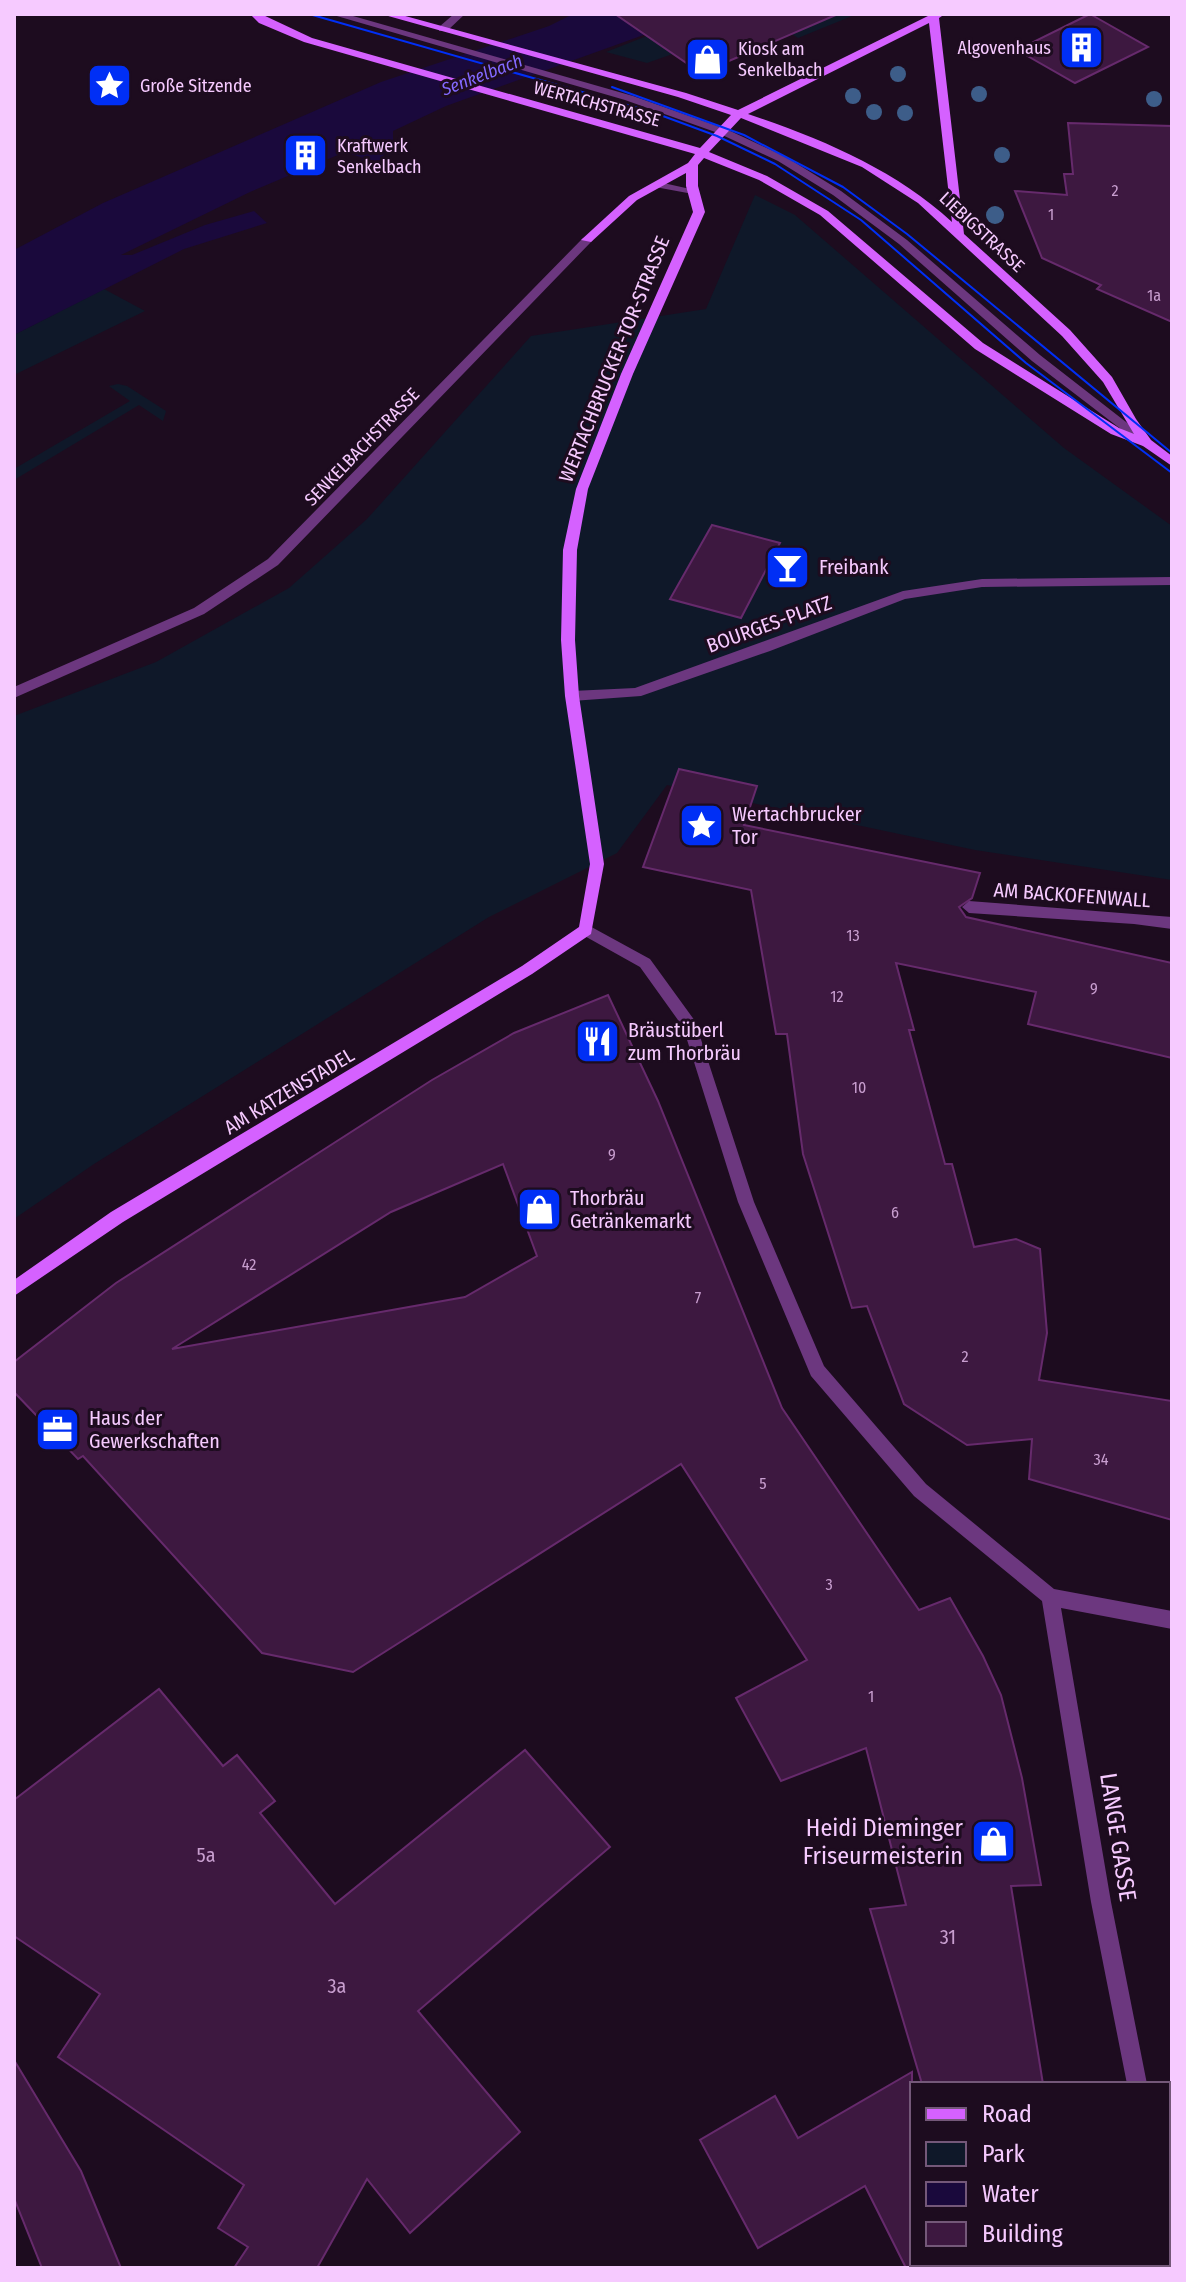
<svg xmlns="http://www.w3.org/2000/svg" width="1186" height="2282" font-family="'Fira Sans Condensed',sans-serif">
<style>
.green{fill:#0f1829}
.water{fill:#1a093c}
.building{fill:#3d1840;stroke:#662a6c;stroke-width:2;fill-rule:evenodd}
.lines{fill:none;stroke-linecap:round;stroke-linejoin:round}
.lane{fill:#6c377f;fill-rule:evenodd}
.street{fill:#6c377f;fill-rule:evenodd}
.secondary{fill:#d561ff;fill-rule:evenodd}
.tram{stroke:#002ff5;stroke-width:2}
.tree{fill:#3d5d89}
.labels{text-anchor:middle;stroke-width:6;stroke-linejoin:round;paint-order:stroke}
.number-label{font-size:16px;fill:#c89ecf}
.far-poi-label{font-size:18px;fill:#f6caff;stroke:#1d0c1f;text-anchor:start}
.far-water-label{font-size:18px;font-style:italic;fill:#8369ff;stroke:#1d0c1f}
.far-street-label{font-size:18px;fill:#f6caff;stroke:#1d0c1f}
.street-label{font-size:20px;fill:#f6caff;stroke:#1d0c1f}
.poi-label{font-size:20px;fill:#f6caff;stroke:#1d0c1f;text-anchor:start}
.near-number-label{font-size:20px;fill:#c89ecf}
.near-poi-label{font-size:24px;fill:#f6caff;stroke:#1d0c1f;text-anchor:end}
.near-street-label{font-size:24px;fill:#f6caff;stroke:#1d0c1f}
</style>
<rect width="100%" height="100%" fill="#1d0c1f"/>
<g class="green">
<polygon points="703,14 857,14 798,38 770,20 647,63 606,52"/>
<polygon points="755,195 795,215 1064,448 1172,526 1172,880 975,850 667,785 617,853 489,917 94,1164 14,1219 14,716 156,662 289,588 367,519 531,336 706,309"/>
<polygon points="104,289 145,311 14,375 14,335"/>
<polygon points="118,384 127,386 166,411 163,421 139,405 14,480 14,469 130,401 109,386"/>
</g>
<polygon class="water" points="573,14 702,14 446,106 393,131 393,142 375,167 359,163 363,158 345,152 250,192 121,255 132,255 205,225 254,211 267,223 184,249 14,335 14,250 103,203 381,82 549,26"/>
<g class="building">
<polygon points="615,14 838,14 701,73"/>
<polygon points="1090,14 1148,47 1075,83 1017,50"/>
<polygon points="1068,123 1172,126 1172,322 1097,289 1101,285 1042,258 1015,191 1067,195 1064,174 1073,174"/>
<polygon points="712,525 780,543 741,618 670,599"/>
<polygon points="679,769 757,786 744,825 980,873 972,898 959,907 966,917 1172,963 1172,1058 1028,1024 1036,992 896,963 914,1030 909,1030 945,1164 952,1164 974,1247 1016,1239 1040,1249 1047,1333 1039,1380 1172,1401 1172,1520 1029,1479 1032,1439 967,1445 904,1404 867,1306 852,1308 803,1154 787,1034 776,1034 751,890 643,867"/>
<path d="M 608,995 L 658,1101 L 782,1408 L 919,1610 L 950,1598 L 983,1656 L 1001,1695 L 1022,1778 L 1041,1885 L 1011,1886 L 1043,2084 L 922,2084 L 870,1909 L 906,1905 L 866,1748 L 781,1781 L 736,1698 L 807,1660 L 681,1464 L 353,1672 L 262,1653 L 83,1456 L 78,1459 L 14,1392 L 14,1362 L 116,1283 L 432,1080 L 514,1033 ZM 503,1164 L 537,1256 L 465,1297 L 172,1349 L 391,1212 Z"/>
<polygon points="159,1689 223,1766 237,1755 275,1801 260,1813 335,1904 525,1750 610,1847 418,2011 520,2132 410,2233 367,2179 317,2268 234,2268 248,2247 218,2228 244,2185 58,2057 100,1994 14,1936 14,1800"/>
<polygon points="14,2060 81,2171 121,2268 42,2268 14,2198"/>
<polygon points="912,2072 912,2268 906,2268 865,2186 758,2248 700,2140 775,2096 798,2138"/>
</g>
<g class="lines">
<g class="lane">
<polygon points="330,14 346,14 633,96 726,129 786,157 841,191 907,240 1040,355 1153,443 1147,447 1143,446 1032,361 899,244 833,195 778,161 718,133 625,100"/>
<polygon points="454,14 465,14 447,31 439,31 439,27"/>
</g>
<g class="street">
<polygon points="659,182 699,191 693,194 655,187 653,185"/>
<polygon points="587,237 593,240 591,242 278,565 204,614 14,698 14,687 194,608 268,559 583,238"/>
<polygon points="1172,577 1172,585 982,587 905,599 770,651 641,696 572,701 565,696 572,691 635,688 903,591 982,579"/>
<polygon points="969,901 1172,917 1172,929 1134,924 969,913 962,907"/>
<polygon points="586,924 650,959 695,1021 754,1202 824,1366 926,1484 1054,1589 1172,1611 1172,1629 1061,1608 1111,1902 1147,2084 1127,2084 1091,1902 1042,1601 914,1496 811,1376 738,1202 683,1027 640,967 581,934 579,930 581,926"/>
<polygon points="1168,2213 1172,2215 1172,2253 1168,2251"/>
</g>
<path class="secondary" d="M 250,14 L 261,14 L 312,38 L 700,148 L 731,115 L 678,97 L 381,14 L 398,14 L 686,93 L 738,110 L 932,14 L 945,14 L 939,18 L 964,234 L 1070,330 L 1112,377 L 1136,419 L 1151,440 L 1172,456 L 1172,466 L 1143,446 L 1111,434 L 975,349 L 820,215 L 759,180 L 704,158 L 698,165 L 698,186 L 705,212 L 633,374 L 588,489 L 577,550 L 575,640 L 579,696 L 604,864 L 591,934 L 532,974 L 123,1222 L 14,1296 L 14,1280 L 111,1212 L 522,966 L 579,927 L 590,864 L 565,696 L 561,640 L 563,550 L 576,489 L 621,374 L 693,212 L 686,186 L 686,173 L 637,200 L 591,242 L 581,240 L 629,196 L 688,163 L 695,154 L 304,42 L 259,23 ZM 929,23 L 952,222 C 894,169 822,139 748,114 ZM 741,118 L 862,167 L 918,203 L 1062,336 L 1103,382 L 1134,434 L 1119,428 L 983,343 L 828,211 L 767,176 L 709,152 Z"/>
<g class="tram">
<polyline points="309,14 652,112 717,136 775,164 861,220 1026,363 1172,473"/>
<polyline points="612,87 744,135 843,187 907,234 1172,453"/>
</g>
</g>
<g class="tree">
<circle cx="898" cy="74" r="8"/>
<circle cx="979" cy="94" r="8"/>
<circle cx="853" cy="96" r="8"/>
<circle cx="1154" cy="99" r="8"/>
<circle cx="874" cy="112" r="8"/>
<circle cx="905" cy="113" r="8"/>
<circle cx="1002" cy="155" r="8"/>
<circle cx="995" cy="215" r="9"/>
</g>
<defs>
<symbol id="building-square" viewBox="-11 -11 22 22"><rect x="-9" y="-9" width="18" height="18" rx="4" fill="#002ff5" stroke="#1d0c1f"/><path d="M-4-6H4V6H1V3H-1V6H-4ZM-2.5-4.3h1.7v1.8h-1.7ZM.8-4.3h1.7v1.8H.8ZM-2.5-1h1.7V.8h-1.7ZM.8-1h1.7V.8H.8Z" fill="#fff"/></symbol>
<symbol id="shop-square" viewBox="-11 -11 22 22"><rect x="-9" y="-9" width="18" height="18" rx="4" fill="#002ff5" stroke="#1d0c1f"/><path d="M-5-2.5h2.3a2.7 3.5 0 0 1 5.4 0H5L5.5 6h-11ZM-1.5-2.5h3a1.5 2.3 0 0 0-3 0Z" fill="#fff"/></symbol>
<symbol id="sight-square" viewBox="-11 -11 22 22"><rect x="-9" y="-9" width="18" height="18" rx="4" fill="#002ff5" stroke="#1d0c1f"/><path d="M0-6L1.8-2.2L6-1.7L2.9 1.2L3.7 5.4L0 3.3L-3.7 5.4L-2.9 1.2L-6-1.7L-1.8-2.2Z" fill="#fff"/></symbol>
<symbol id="bar-square" viewBox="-11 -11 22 22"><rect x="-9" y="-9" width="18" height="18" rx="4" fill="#002ff5" stroke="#1d0c1f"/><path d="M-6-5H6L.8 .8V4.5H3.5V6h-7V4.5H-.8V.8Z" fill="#fff"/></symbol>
<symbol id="restaurant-square" viewBox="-11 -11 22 22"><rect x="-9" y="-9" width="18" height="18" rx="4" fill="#002ff5" stroke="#1d0c1f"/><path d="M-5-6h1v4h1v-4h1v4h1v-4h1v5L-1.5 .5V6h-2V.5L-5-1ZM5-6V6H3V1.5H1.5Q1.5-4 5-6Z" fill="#fff"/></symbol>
<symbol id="office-square" viewBox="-11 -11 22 22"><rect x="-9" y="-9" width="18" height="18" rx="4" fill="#002ff5" stroke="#1d0c1f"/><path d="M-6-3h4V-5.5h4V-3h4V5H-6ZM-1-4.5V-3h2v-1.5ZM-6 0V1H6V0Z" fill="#fff"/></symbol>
</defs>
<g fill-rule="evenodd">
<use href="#building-square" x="1056" y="22" width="51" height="51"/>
<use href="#shop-square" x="682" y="34" width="51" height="51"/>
<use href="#sight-square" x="84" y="60" width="51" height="51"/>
<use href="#building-square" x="280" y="130" width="51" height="51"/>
<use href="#bar-square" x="762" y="542" width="51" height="51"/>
<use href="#sight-square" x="676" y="800" width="51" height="51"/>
<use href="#restaurant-square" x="572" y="1016" width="51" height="51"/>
<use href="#shop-square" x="514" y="1184" width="51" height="51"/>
<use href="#office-square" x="32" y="1404" width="51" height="51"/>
<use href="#shop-square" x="968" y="1816" width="51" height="51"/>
</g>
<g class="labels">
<g class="number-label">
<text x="1115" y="196">2</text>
<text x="1051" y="220">1</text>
<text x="1154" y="301">1a</text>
<text x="853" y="941">13</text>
<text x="1094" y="994">9</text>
<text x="837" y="1002">12</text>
<text x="859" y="1093">10</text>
<text x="612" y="1160">9</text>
<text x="895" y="1218">6</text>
<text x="249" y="1270">42</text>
<text x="698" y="1303">7</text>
<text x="965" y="1362">2</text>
<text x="1101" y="1465">34</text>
<text x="763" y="1489">5</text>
<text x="829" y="1590">3</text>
<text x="871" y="1702">1</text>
</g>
<g class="far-poi-label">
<text x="1051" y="54" text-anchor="end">Algovenhaus</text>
<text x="738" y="55">Kiosk am<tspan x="738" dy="21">Senkelbach</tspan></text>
<text x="140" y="92">Große Sitzende</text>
<text x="337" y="152">Kraftwerk<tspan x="337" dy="21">Senkelbach</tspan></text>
</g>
<g class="far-water-label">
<text transform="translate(482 75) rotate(-21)" y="6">Senkelbach</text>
</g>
<g class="far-street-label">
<text transform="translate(597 104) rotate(15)" y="6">WERTACHSTRASSE</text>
<text transform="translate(982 232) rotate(43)" y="6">LIEBIGSTRASSE</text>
<text transform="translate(362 447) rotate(-46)" y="6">SENKELBACHSTRASSE</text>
</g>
<g class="street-label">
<text transform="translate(614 359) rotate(-68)" y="7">WERTACHBRUCKER-TOR-STRASSE</text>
<text transform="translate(769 624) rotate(-20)" y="7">BOURGES-PLATZ</text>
<text transform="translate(1072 895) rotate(4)" y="7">AM BACKOFENWALL</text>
<text transform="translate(289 1091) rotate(-31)" y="7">AM KATZENSTADEL</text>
</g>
<g class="poi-label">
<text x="819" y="574">Freibank</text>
<text x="732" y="821">Wertachbrucker<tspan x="732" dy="23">Tor</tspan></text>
<text x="628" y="1037">Bräustüberl<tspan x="628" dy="23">zum Thorbräu</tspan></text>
<text x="570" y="1205">Thorbräu<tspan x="570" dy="23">Getränkemarkt</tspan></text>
<text x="89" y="1425">Haus der<tspan x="89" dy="23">Gewerkschaften</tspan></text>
</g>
<g class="near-number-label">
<text x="206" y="1862">5a</text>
<text x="948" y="1944">31</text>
<text x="337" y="1993">3a</text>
</g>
<g class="near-poi-label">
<text x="963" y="1836">Heidi Dieminger<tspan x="963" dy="28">Friseurmeisterin</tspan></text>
</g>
<g class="near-street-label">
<text transform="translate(1118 1837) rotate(81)" y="8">LANGE GASSE</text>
</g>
</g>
<rect width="1186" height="2282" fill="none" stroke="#f6caff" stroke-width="32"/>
<rect x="910" y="2082" width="260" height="184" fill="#1d0c1f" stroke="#745879" stroke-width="2"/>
<rect x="926" y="2108" width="40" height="12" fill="#d561ff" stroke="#745879" stroke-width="2"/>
<text x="982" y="2122" font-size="24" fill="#f6caff">Road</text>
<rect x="926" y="2142" width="40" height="24" fill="#0f1829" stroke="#745879" stroke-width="2"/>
<text x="982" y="2162" font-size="24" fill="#f6caff">Park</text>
<rect x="926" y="2182" width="40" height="24" fill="#1a093c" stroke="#745879" stroke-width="2"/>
<text x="982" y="2202" font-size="24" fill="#f6caff">Water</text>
<rect x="926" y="2222" width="40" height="24" fill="#3d1840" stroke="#745879" stroke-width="2"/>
<text x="982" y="2242" font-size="24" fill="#f6caff">Building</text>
</svg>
